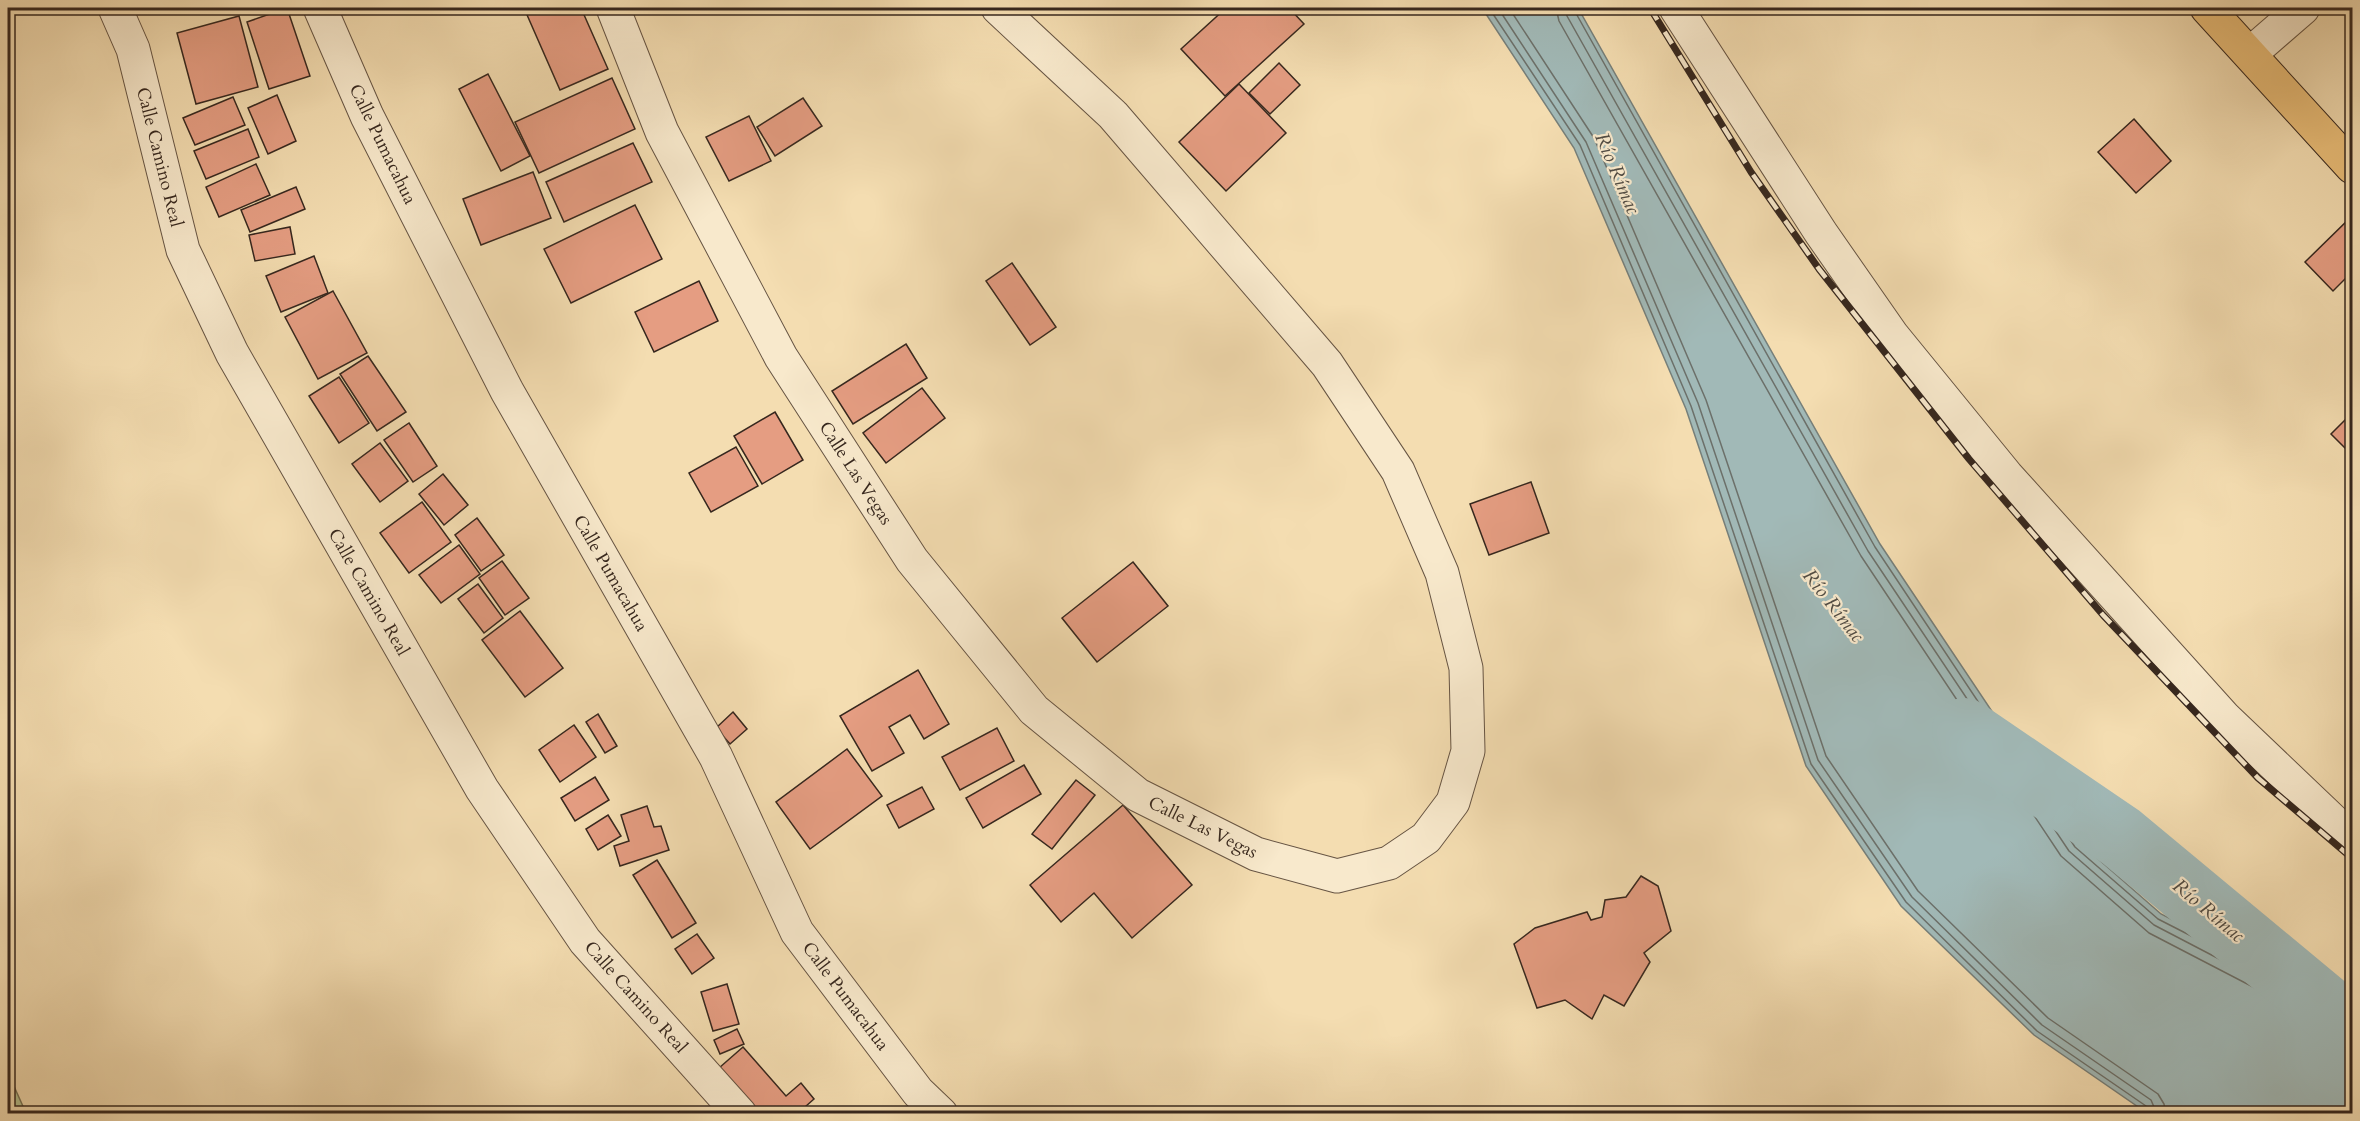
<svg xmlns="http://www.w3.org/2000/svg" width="2360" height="1121" font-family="Cardo,serif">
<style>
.green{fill:#b6c290;stroke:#767457;stroke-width:1.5}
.water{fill:#a1b9b7;stroke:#767f7a;stroke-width:1.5}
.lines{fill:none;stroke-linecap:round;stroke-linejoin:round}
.shore{stroke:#6c706a;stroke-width:1.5}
.river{stroke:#a1b9b7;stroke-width:64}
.building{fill:#e59d82;stroke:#36271e;stroke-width:1.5}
.minor-casing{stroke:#665443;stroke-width:35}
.highway-casing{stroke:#36271e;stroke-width:35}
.minor{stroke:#f8e9cc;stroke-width:33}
.highway{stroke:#eabe78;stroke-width:33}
.rail-casing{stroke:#36271e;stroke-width:7}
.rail{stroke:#f8e9cc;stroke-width:4.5;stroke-dasharray:14;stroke-linecap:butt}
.labels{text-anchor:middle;stroke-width:4.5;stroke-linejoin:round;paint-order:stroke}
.street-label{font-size:18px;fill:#36271e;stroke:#f8e9cc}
.water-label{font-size:20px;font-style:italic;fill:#514c44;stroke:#f8e9cc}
</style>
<rect width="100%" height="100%" fill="#f4ddb1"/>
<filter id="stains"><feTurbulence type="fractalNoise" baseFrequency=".00333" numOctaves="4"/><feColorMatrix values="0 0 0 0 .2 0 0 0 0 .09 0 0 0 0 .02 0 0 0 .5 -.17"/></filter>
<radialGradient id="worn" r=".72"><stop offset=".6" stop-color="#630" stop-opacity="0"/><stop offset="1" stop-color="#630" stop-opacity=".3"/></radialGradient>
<polygon class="green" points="8,1073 26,1113 8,1113"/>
<polygon class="water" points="1482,8 1578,8 1880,544 2080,843 2161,914 2352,1013 2352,1113 2147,1113 2034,1035 1901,906 1806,766 1686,409 1574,148"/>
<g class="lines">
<g class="shore">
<polyline points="1489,8 1580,145 1691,406 1811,764 1906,902 2037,1031 2146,1106 2149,1114"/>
<polyline points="1498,8 1586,142 1698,403 1818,760 1912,897 2042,1025 2151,1100 2157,1114"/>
<polyline points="1509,8 1594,138 1706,400 1826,756 1918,891 2048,1018 2158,1094 2164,1104 2166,1114"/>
<polyline points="1556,8 1559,21 1861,556 2061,856 2149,933 2340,1032 2352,1035"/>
<polyline points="1565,8 1567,16 1868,551 2069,851 2154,925 2344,1024 2352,1026"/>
<polyline points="1573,8 1875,547 2075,847 2158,919 2352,1018"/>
</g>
<polyline class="river" points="1964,730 2121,837 2352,1029"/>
</g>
<g class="building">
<polygon points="287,8 310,76 269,89 247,22"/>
<polygon points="524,8 581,8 608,69 560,90"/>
<polygon points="1226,8 1289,8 1304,24 1225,96 1181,49"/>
<polygon points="239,16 258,87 196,104 177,33"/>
<polygon points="1279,63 1300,85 1270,114 1249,93"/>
<polygon points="488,74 530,156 501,171 459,89"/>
<polygon points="612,78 635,129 539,173 515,122"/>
<polygon points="1239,84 1286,133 1226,191 1179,142"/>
<polygon points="277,95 296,141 268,154 248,108"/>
<polygon points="233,97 245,125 195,145 183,118"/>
<polygon points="803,98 822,126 775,156 757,127"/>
<polygon points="749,116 771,161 729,181 706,137"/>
<polygon points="2134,119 2171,161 2136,193 2098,152"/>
<polygon points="248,129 259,157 206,179 194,151"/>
<polygon points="633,143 652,182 564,222 546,182"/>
<polygon points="256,164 270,195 219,217 206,187"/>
<polygon points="533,172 551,218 481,245 463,199"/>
<polygon points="296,187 305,209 250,232 241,210"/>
<polygon points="635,205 662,259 571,303 544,249"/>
<polygon points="2349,219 2352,223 2352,272 2333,291 2305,262"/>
<polygon points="290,227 295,254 255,261 249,235"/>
<polygon points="314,256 328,293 281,312 266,276"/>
<polygon points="1012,263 1056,327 1030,345 986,281"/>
<polygon points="699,281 718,321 654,352 635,312"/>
<polygon points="333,291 367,353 318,379 285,317"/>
<polygon points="906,344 927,378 853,424 832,391"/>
<polygon points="368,356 406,412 377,431 340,374"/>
<polygon points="339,377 369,423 339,443 309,396"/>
<polygon points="922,388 945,418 886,463 863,433"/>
<polygon points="775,412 803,460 762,484 734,436"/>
<polygon points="2352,413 2352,455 2331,434"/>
<polygon points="409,423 437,466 413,482 384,440"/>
<polygon points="380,443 408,481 380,502 352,464"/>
<polygon points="736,447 758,486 711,512 689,473"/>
<polygon points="443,474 468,505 444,525 419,494"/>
<polygon points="1531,482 1549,533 1489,555 1470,504"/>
<polygon points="422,502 451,542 409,573 380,533"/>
<polygon points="477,518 504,555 481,571 455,535"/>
<polygon points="459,545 480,574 441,603 419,575"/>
<polygon points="502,561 529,598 505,615 479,578"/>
<polygon points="1133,562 1168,606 1097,662 1062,618"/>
<polygon points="478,584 503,618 484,633 458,599"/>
<polygon points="520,611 563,668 525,697 482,640"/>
<polygon points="918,670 949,724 924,739 910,715 889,727 904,753 872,771 840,716"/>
<polygon points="733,712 747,729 730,744 716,728"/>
<polygon points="598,714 617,746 605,753 586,722"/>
<polygon points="574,725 596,757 560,782 539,750"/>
<polygon points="997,728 1014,761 960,790 942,757"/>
<polygon points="847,749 882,796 810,849 776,802"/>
<polygon points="1024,765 1041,794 983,828 966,798"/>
<polygon points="595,777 609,800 575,821 561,798"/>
<polygon points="1076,780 1095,795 1052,849 1032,834"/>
<polygon points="922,787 934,809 899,828 887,805"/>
<polygon points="1123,805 1192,885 1132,938 1094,893 1061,922 1030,885"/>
<polygon points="647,806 654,827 661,826 669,850 620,866 614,846 629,841 621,815"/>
<polygon points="608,815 621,836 598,850 586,829"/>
<polygon points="657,860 696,923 672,938 633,875"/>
<polygon points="1641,876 1658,886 1671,931 1644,953 1650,962 1624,1006 1604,995 1592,1019 1565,1000 1537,1008 1514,944 1535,928 1587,912 1591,920 1602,917 1605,900 1626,897"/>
<polygon points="697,934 714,958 692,974 675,949"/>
<polygon points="727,984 739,1024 713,1031 701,992"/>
<polygon points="737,1029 744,1044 720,1054 714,1040"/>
<polygon points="743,1047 786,1096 801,1083 814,1099 797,1114 758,1114 719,1068"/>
</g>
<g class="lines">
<defs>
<g id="minor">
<polyline points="115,8 133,49 183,250 232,353 482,789 585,941 740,1114"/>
<polyline points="320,8 367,116 507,391 716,757 797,932 918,1092 941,1114"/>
<polyline points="613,8 662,132 781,357 912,560 1034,710 1138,795 1256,854 1337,876 1389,863 1426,838 1453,802 1468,751 1466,668 1442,573 1398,471 1327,364 1113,115 998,8"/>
<polyline points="1676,8 1821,233 1892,335 2007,476 2225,718 2352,839"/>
<polyline points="2250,54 2303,8"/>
</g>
<polyline id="highway" points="2207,8 2352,167"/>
</defs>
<use href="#minor" class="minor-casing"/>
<use href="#highway" class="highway-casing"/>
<use href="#minor" class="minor"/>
<use href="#highway" class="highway"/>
<defs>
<polyline id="rail" points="1650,8 1751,172 1819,269 1969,459 2103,615 2258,778 2352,858"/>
</defs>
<use href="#rail" class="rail-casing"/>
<use href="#rail" class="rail"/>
</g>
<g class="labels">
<g class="street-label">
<text transform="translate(383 144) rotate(64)" y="6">Calle Pumacahua</text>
<text transform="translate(160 157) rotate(76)" y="6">Calle Camino Real</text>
<text transform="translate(856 473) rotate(57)" y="6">Calle Las Vegas</text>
<text transform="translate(611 573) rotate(60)" y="6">Calle Pumacahua</text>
<text transform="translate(369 592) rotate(60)" y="6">Calle Camino Real</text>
<text transform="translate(1203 827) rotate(26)" y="6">Calle Las Vegas</text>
<text transform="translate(846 996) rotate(53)" y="6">Calle Pumacahua</text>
<text transform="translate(636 997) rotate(48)" y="6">Calle Camino Real</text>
</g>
<g class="water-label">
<text transform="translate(1618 173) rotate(67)" y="7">Río Rímac</text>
<text transform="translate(1834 605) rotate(52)" y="7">Río Rímac</text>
<text transform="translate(2209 910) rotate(40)" y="7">Río Rímac</text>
</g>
</g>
<rect width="2360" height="1121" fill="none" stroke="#f4ddb1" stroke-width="30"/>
<rect x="9" y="9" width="2342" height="1103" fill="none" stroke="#36271e" stroke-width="3"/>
<rect x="15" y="15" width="2330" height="1091" fill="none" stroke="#36271e" stroke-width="1.5"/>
<rect width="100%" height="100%" filter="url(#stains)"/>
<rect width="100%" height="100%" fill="url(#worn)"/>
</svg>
